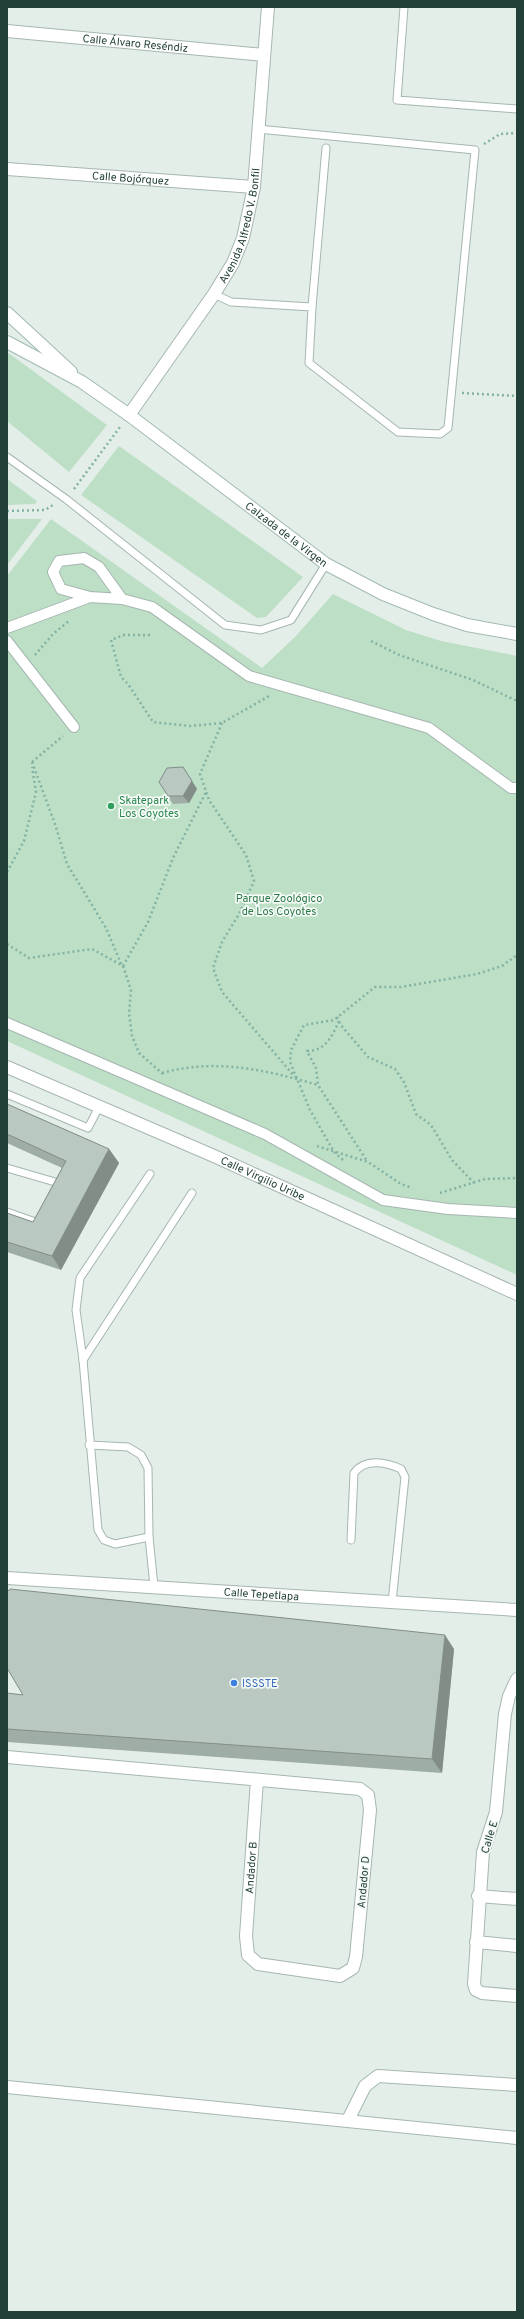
<svg xmlns="http://www.w3.org/2000/svg" width="524" height="2319" font-family="Overpass,sans-serif">
<style>
.green{fill:#bcdfc6}
.lines{fill:none;stroke-linecap:round;stroke-linejoin:round}
.service-casing{stroke:#a6b6b0;stroke-width:9}
.pedestrian-casing{stroke:#a6b6b0;stroke-width:12}
.minor-casing{stroke:#a6b6b0;stroke-width:14}
.tertiary-casing{stroke:#a6b6b0;stroke-width:14}
.secondary-casing{stroke:#a2bab1;stroke-width:14}
.path{stroke:#83b2a4;stroke-width:2.5;stroke-dasharray:2 3;stroke-linecap:butt}
.service{stroke:#fff;stroke-width:7}
.pedestrian{stroke:#fff;stroke-width:10}
.minor{stroke:#fff;stroke-width:12}
.tertiary{stroke:#fff;stroke-width:12}
.secondary{stroke:#fff;stroke-width:12}
.wall{fill:#9fada7}
.shaded-wall{fill:#828d88}
.building{fill:#b9c9c2;stroke:#828d88}
.leisure-dot{fill:#2e9e5b;stroke:#f5faf7;stroke-width:1.5}
.shop-dot{fill:#3f7fe0;stroke:#f5faf7;stroke-width:1.5}
.labels{text-anchor:middle;stroke-width:3.5;stroke-linejoin:round;paint-order:stroke}
.street-label{font-size:11px;fill:#224038;stroke:#f5faf7}
.leisure-label{font-size:11px;fill:#27864d;stroke:#f5faf7;text-anchor:start}
.park-label{font-size:11px;fill:#2b7949;stroke:#f5faf7}
.shop-label{font-size:11px;fill:#366cbe;stroke:#f5faf7;text-anchor:start}
</style>
<rect width="100%" height="100%" fill="#e4eee9"/>
<g class="green">
<polygon points="7,352 107,425 69,472 7,421"/>
<polygon points="119,446 303,577 266,617 257,618 81,495"/>
<polygon points="7,479 37,501 35,504 7,505"/>
<polygon points="7,519 42,519 7,565"/>
<polygon points="51,519 262,668 295,637 333,594 406,630 441,641 517,656 517,1275 7,1041 7,576"/>
</g>
<g class="lines">
<defs>
<g id="service">
<polyline points="404,7 397,100 517,109"/>
<polyline points="214,294 231,302 312,307 309,363 398,432 440,434 448,428 475,150 258,129"/>
<polyline points="312,307 326,148"/>
<polyline points="7,457 66,499 225,625 261,630 291,620 326,564"/>
<polyline points="7,1094 88,1128 99,1107"/>
<polyline points="7,1168 62,1184"/>
<polyline points="7,1212 41,1224 42,1222"/>
<polyline points="83,1360 192,1193"/>
<polyline points="89,1445 128,1447 141,1455 148,1468 149,1537 154,1586"/>
<polyline points="149,1537 115,1544 104,1540 98,1530 83,1360 76,1310 80,1278 150,1174"/>
<path d="M 351,1540 L 354,1473 C 365,1458 386,1462 401,1469 L 405,1477 L 392,1602"/>
</g>
<g id="pedestrian">
<polyline points="122,599 152,607 249,676 429,728 511,788 517,788"/>
<polyline points="7,628 90,597 122,599 99,567 84,558 59,561 53,572 61,589 90,597"/>
<polyline points="7,641 74,727"/>
<polyline points="7,1023 265,1134 383,1200 448,1209 517,1213"/>
</g>
<g id="minor">
<path id="s1" d="M 7,31 L 264,55"/>
<path id="s2" d="M 7,169 L 254,187"/>
<path id="s3" d="M 129,415 L 214,294 L 233,263 L 243,238 L 254,187 L 268,7"/>
<path id="s4" d="M 7,1067 L 214,1156 L 517,1294"/>
<polyline points="517,1679 509,1696 505,1714 496,1812 483,1852 474,1984 476,1990 482,1993 517,1996"/>
<path id="s5" d="M 7,1757 L 360,1789 L 368,1795 L 370,1810 L 356,1957 L 353,1968 L 340,1976 L 258,1964 L 248,1955 L 246,1936 L 257,1780"/>
<polyline points="478,1896 517,1899"/>
<polyline points="476,1942 517,1946"/>
<polyline points="7,2087 517,2138"/>
<polyline points="348,2120 365,2086 378,2076 517,2085"/>
</g>
<g id="tertiary">
<path id="s6" d="M 7,1578 L 517,1610"/>
</g>
<g id="secondary">
<polyline points="7,313 71,372"/>
<path id="s7" d="M 7,342 L 82,382 L 129,415 L 326,564 L 383,594 L 433,614 L 467,625 L 517,634"/>
</g>
</defs>
<use href="#service" class="service-casing"/>
<use href="#pedestrian" class="pedestrian-casing"/>
<use href="#minor" class="minor-casing"/>
<use href="#tertiary" class="tertiary-casing"/>
<use href="#secondary" class="secondary-casing"/>
<g class="path">
<polyline points="484,144 500,134 517,133"/>
<polyline points="462,393 517,396"/>
<polyline points="74,489 120,427"/>
<polyline points="7,511 45,510 53,505"/>
<polyline points="150,635 124,635 111,640 121,677 128,684 153,722 190,726 222,723 269,696"/>
<polyline points="371,641 399,655 473,680 517,701"/>
<polyline points="35,655 53,634 69,621"/>
<polyline points="222,723 200,774 209,800 246,855 254,881 239,914 222,942 213,968 222,992 295,1077"/>
<polyline points="32,762 55,824 67,864 106,928 122,966"/>
<polyline points="32,762 63,736"/>
<polyline points="7,872 24,841 36,792 32,767"/>
<polyline points="7,944 29,958 92,949 123,966 131,990 129,1013 132,1036 139,1053 163,1074"/>
<polyline points="123,966 148,922 173,858 206,792"/>
<polyline points="337,1017 340,1024 368,1057 395,1069 404,1082 416,1114 431,1125 452,1160 474,1183"/>
<path d="M 339,1021 C 332,1036 326,1051 307,1051 L 316,1068 L 318,1085 L 367,1161"/>
<path d="M 162,1073 C 216,1058 266,1070 318,1085"/>
<polyline points="317,1146 368,1162 401,1184 412,1188"/>
<polyline points="343,1160 334,1152 310,1110 290,1062 291,1050 304,1025 334,1020 375,987 401,987 477,974 502,966 517,955"/>
<polyline points="440,1193 485,1179 517,1178"/>
</g>
<use href="#service" class="service"/>
<use href="#pedestrian" class="pedestrian"/>
<use href="#minor" class="minor"/>
<use href="#tertiary" class="tertiary"/>
<use href="#secondary" class="secondary"/>
</g>
<g class="wall">
<polygon points="183,767 197,789 189,803 173,804 168,796"/>
<polygon points="7,1104 109,1149 119,1163 61,1270 7,1252 7,1213 33,1222 62,1168 7,1143"/>
<polygon points="454,1649 442,1773 7,1742 7,1693 23,1695"/>
</g>
<g class="shaded-wall">
<polygon points="183,767 197,789 189,803 183,796"/>
<polygon points="109,1149 119,1163 61,1270 52,1256"/>
<polygon points="445,1635 454,1649 442,1773 432,1759"/>
</g>
<g class="building">
<polygon points="183,767 192,781 183,796 168,796 159,782 167,768"/>
<polygon points="7,1104 109,1149 52,1256 7,1242 7,1213 33,1222 66,1161 7,1134"/>
<polygon points="10,1589 445,1635 432,1759 7,1729 7,1693 23,1695 7,1668 7,1592"/>
</g>
<circle class="leisure-dot" cx="111" cy="806" r="4"/>
<circle class="shop-dot" cx="234" cy="1683" r="4"/>
<g class="labels">
<g class="street-label">
<text dy="4" stroke="none"><textPath href="#s1" startOffset="129">Calle Álvaro Reséndiz</textPath></text>
<text dy="4" stroke="none"><textPath href="#s2" startOffset="124">Calle Bojórquez</textPath></text>
<text dy="4" stroke="none"><textPath href="#s3" startOffset="222">Avenida Alfredo V. Bonfil</textPath></text>
<text dy="4" stroke="none"><textPath href="#s7" startOffset="340">Calzada de la Virgen</textPath></text>
<text dy="4" stroke="none"><textPath href="#s4" startOffset="279">Calle Virgilio Uribe</textPath></text>
<text dy="4" stroke="none"><textPath href="#s6" startOffset="255">Calle Tepetlapa</textPath></text>
<text transform="translate(489 1837) rotate(-73)" y="4">Calle E</text>
<text dy="4" stroke="none"><textPath href="#s5" startOffset="738">Andador B</textPath></text>
<text transform="translate(363 1882) rotate(-85)" y="4">Andador D</text>
</g>
<g class="leisure-label">
<text x="119" y="804">Skatepark<tspan x="119" dy="13">Los Coyotes</tspan></text>
</g>
<g class="park-label">
<text x="279" y="902">Parque Zoológico<tspan x="279" dy="13">de Los Coyotes</tspan></text>
</g>
<g class="shop-label">
<text x="242" y="1687">ISSSTE</text>
</g>
</g>
<rect width="524" height="2319" fill="none" stroke="#224038" stroke-width="16"/>
</svg>
